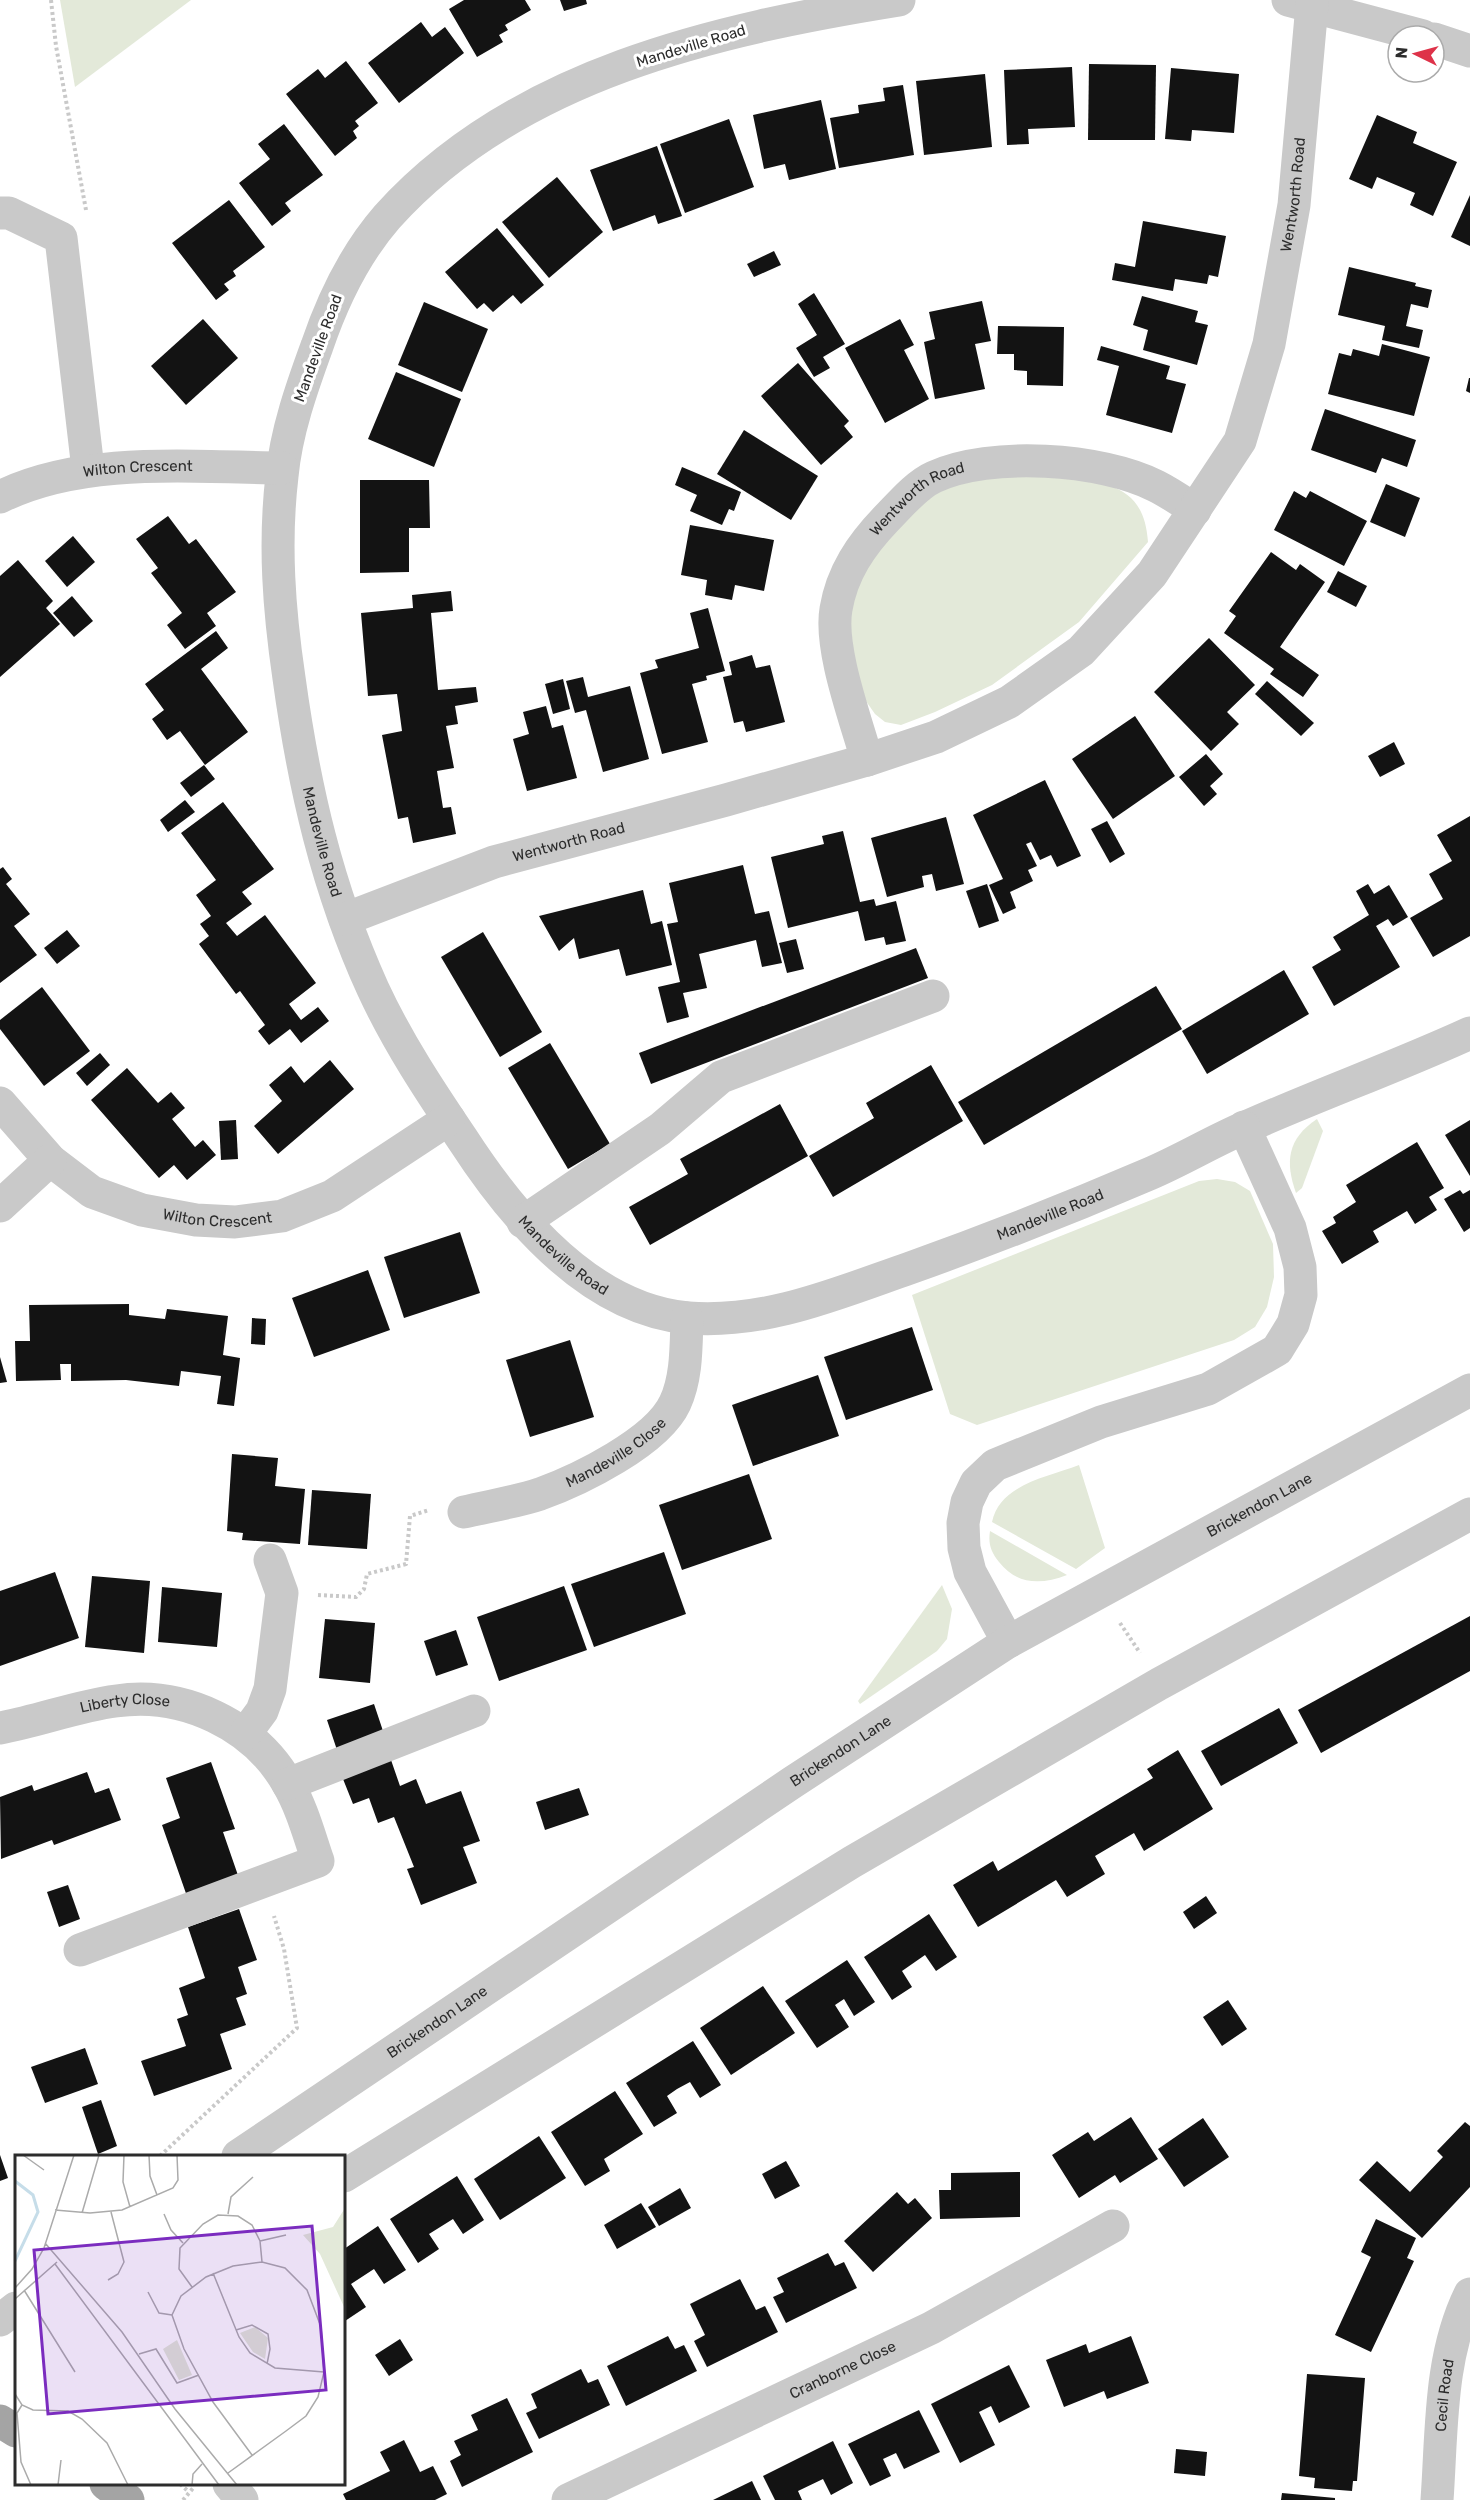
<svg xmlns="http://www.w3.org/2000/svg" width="1470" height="2500" font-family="Rubik,sans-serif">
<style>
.green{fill:#e3e9d9}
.building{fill:#131313}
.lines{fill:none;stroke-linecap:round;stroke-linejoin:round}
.path{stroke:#c9c9c9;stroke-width:4;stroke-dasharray:3 3;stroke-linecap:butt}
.minor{stroke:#c9c9c9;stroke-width:33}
.major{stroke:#a4a4a4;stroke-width:33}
.labels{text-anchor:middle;stroke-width:6;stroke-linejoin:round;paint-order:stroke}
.street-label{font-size:15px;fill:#2c2c2c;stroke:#fff}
.inset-river{fill:none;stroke:#c6dde9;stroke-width:3}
.inset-road{fill:none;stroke:#ababab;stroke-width:1.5}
.view{fill:#7b2cbf;fill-opacity:0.15;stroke:#7b2cbf;stroke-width:3}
.inset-edge{fill:none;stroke:#2c2c2c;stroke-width:3}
</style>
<rect width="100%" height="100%" fill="#fff"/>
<g class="green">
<polygon points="60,0 191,0 75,87"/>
<path d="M 1064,474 C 1110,485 1144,486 1148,542 L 1079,622 L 992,685 L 935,712 L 901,725 L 885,722 L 875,714 L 861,694 L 849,639 L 854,583 L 872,550 L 940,488 L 966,476 Z"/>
<path d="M 1317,1119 L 1323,1131 L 1302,1188 L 1296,1193 C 1285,1162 1287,1139 1317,1119 Z"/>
<polygon points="1217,1179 1235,1182 1250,1191 1273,1244 1274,1277 1267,1307 1255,1327 1234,1340 977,1425 950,1414 912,1295 1199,1181"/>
<path d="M 1079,1465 L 1105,1548 L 1076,1569 L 992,1522 C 1000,1484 1048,1477 1079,1465 Z"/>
<path d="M 990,1531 L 1067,1575 C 1041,1585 1017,1585 999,1562 C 991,1552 988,1544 990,1531 Z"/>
<polygon points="942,1585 952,1609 947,1639 937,1651 860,1704 858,1701"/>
</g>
<g class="building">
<polygon points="464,0 525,0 531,10 505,25 508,30 499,35 503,42 477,57 449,9"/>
<polygon points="560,0 586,0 587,4 564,11"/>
<polygon points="421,22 432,37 445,27 464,53 399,103 368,63"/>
<polygon points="346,61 378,103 355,121 359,126 353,131 357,138 335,156 286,94 318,69 325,78"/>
<polygon points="1089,64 1156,65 1155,140 1088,140"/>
<polygon points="1072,67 1075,127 1028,129 1029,144 1007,145 1004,70"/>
<polygon points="1171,68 1239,74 1234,133 1192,130 1191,141 1165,139"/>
<polygon points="985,74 992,147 924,155 916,81"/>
<polygon points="903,85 914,155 839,168 830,118 859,113 858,105 885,101 883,88"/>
<polygon points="821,100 836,169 789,180 785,164 764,169 753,115"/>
<polygon points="1377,115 1417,132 1413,143 1457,162 1433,216 1410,205 1415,193 1377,177 1372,189 1349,179"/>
<polygon points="729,119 754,187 685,213 660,144"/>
<polygon points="284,124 323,175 285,203 291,211 272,226 239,183 270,159 258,144"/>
<polygon points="657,146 682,216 658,224 655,215 613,231 590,170"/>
<polygon points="557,177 603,232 549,278 502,222"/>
<polygon points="1470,195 1470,246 1451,237"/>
<polygon points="229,200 265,247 233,271 236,276 224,284 229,290 216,300 172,243"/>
<polygon points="1143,221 1226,236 1218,277 1209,275 1207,284 1175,279 1173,291 1112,280 1115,263 1135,267"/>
<polygon points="497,228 544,285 521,304 513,295 493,312 484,303 477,309 445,272"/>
<polygon points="774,251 781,265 754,277 747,264"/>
<polygon points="1349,267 1416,283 1415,286 1432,290 1428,308 1411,304 1406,326 1423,330 1419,348 1382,340 1385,326 1338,315"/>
<polygon points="814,293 845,344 823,357 830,368 814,377 796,348 817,335 798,304"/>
<polygon points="1142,296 1198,311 1195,322 1208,325 1197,365 1143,350 1148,330 1133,325"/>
<polygon points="982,301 991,341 975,344 985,389 935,399 924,342 935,339 929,312"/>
<polygon points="424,302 488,329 462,392 398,365"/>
<polygon points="203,319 238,358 186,405 151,366"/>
<polygon points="900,319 914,345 904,350 929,399 885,423 845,348"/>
<polygon points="998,326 1064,327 1063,386 1027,385 1027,371 1014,370 1014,354 997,354"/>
<polygon points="1382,344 1430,357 1414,416 1328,394 1339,353 1351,356 1353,349 1379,356"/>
<polygon points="1101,346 1170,366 1166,379 1186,384 1172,433 1106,415 1119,366 1097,360"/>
<polygon points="798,363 849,421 844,426 853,437 821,465 761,396"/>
<polygon points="396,372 461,399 434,467 368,439"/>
<polygon points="1469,378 1470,378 1470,393 1466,391"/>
<polygon points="1325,409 1416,440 1407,467 1382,458 1376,473 1311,450"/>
<polygon points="744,430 818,476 791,520 717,474"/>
<polygon points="682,467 741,492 734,511 729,509 722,525 690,511 697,495 675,485"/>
<polygon points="360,480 429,480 430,528 409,528 409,572 360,573"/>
<polygon points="1386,484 1420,498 1405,537 1370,522"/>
<polygon points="1294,491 1306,498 1310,491 1367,521 1344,566 1274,530"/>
<polygon points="168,516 189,544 196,539 236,592 207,613 216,626 185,649 167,625 182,613 151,573 158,568 136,539"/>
<polygon points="690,525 774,540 764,591 735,585 732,600 705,595 707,580 681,575"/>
<polygon points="73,536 95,562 67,587 45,561"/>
<polygon points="1271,552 1296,570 1300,564 1325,582 1280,647 1319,675 1303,697 1270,674 1274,669 1224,633 1236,616 1229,611"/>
<polygon points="18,560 53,601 46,608 60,624 0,677 0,576"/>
<polygon points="1338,571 1367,586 1356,607 1327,592"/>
<polygon points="451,591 453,611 431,613 438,690 476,687 478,702 455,706 458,724 446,726 454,768 437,771 443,808 451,807 456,834 413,843 408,817 398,819 382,735 402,731 397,694 368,696 361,613 413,608 412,595"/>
<polygon points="72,596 93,621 74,637 53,613"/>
<polygon points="708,608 725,671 706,676 707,680 692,684 708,742 662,754 640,673 658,668 655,660 699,648 690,613"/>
<polygon points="216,631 228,648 201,669 248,732 205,765 180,731 167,740 152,719 164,710 145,684"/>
<polygon points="1209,638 1255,685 1227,712 1239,724 1211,751 1154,692"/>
<polygon points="752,655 756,668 770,665 785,722 746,732 743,721 734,723 723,677 732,675 729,662"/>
<polygon points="583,677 588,697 630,686 649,759 603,772 586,710 575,713 566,681"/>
<polygon points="563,679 570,709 553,714 545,684"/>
<polygon points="1267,681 1314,723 1301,736 1255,694"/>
<polygon points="546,706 552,728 563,725 577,778 527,791 513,739 529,734 523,712"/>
<polygon points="1135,716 1175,776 1113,819 1072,759"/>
<polygon points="1394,742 1405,764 1380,777 1368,756"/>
<polygon points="1206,754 1223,774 1210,786 1217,794 1204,806 1179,777"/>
<polygon points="204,765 215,779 191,797 180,783"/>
<polygon points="1045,780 1081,856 1057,867 1051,855 1040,860 1031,842 1026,844 1037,866 1028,870 1033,881 1010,892 1016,908 1003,914 989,885 1003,879 973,815"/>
<polygon points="185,800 195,812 168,832 160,820"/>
<polygon points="223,802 274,869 242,892 252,904 226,923 237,936 265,915 316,983 289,1004 301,1020 318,1007 329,1021 301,1043 290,1029 269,1045 258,1031 265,1025 240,991 236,994 199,944 209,936 200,924 211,916 196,895 216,880 181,833"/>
<polygon points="1470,816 1470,936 1433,957 1410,918 1443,899 1429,874 1452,861 1437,835"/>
<polygon points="946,817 964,884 936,891 932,874 922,876 924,887 887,897 871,838"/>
<polygon points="1107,821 1125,854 1110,863 1091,829"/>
<polygon points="843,831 860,902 874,899 876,906 896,901 906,941 886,945 884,937 865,941 858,911 788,928 771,857 824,844 822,836"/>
<polygon points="743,865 755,914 769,911 782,963 762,967 756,940 699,954 707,988 683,993 689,1017 667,1023 658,987 680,982 667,924 678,922 669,883"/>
<polygon points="3,867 12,879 6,884 30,914 14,926 37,955 0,983 0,869"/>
<polygon points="987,884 999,921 979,928 966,891"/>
<polygon points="1368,884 1374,894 1389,885 1408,917 1393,926 1388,919 1376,926 1400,967 1334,1006 1312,967 1341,950 1333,937 1369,915 1356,891"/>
<polygon points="643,890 651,924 662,921 672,965 626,976 619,949 579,959 574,938 559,951 539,916"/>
<polygon points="67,930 80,946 57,964 44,948"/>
<polygon points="483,932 542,1032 500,1057 441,957"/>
<polygon points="796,939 804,969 787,973 779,943"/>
<polygon points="916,948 928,978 651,1084 639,1053"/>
<polygon points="1284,970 1309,1014 1207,1074 1182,1031"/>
<polygon points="1156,986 1182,1029 984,1145 958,1102"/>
<polygon points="42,987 90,1051 44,1086 0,1029 0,1020"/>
<polygon points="550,1043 610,1144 568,1169 508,1068"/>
<polygon points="100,1053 110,1065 87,1086 76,1073"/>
<polygon points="330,1060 354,1089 278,1154 254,1126 282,1101 269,1085 291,1066 304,1083"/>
<polygon points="931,1065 963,1121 833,1197 809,1156 874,1118 866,1103"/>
<polygon points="127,1068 158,1103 171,1092 185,1108 172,1119 195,1147 203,1140 216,1155 187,1180 174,1165 159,1178 91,1100"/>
<polygon points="780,1104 808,1156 650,1245 629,1207 688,1174 680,1159"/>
<polygon points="236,1120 238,1159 221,1160 219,1121"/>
<polygon points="1470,1120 1470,1176 1445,1135"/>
<polygon points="1417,1142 1444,1188 1429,1197 1437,1210 1415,1224 1407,1211 1373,1231 1379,1242 1342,1264 1322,1231 1336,1223 1333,1217 1356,1202 1346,1185"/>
<polygon points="1460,1190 1463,1194 1470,1190 1470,1228 1464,1232 1444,1199"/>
<polygon points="460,1232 480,1293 404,1318 384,1257"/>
<polygon points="368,1270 390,1330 314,1357 292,1298"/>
<polygon points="129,1304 129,1315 165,1319 167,1309 228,1316 223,1355 240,1358 234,1406 217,1404 221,1376 181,1371 179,1386 126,1380 71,1381 71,1364 60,1364 61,1380 16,1381 15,1341 30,1341 29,1305"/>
<polygon points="252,1318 266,1319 265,1345 251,1344"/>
<polygon points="912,1327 933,1390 846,1420 824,1357"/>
<polygon points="570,1340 594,1417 530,1437 506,1360"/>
<polygon points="0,1357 7,1382 0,1383"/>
<polygon points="818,1375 839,1436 753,1466 732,1405"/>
<polygon points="232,1454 278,1458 275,1486 305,1489 300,1544 242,1540 243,1533 227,1531"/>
<polygon points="749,1474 772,1539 682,1570 659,1505"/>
<polygon points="312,1490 371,1494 367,1549 308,1545"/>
<polygon points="664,1552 686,1614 594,1647 571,1584"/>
<polygon points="55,1572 79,1638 0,1666 0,1591"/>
<polygon points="92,1576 150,1581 144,1653 85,1647"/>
<polygon points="564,1586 587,1650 499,1681 477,1617"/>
<polygon points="162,1587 222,1593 217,1647 158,1642"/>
<polygon points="1470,1616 1470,1671 1321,1753 1298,1710"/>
<polygon points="325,1619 375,1623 370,1683 319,1678"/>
<polygon points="456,1630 468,1665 436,1676 424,1641"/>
<polygon points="374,1704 385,1737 338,1753 327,1720"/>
<polygon points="1279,1708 1298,1743 1221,1786 1201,1751"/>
<polygon points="1178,1750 1213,1809 1144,1851 1134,1833 1095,1856 1105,1874 1067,1897 1056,1880 978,1927 953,1885 993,1861 998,1871 1153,1778 1147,1769"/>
<polygon points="391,1760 400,1786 416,1779 426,1804 461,1791 480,1841 463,1847 477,1883 421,1905 407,1869 414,1867 394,1817 378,1823 369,1798 353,1804 343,1779"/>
<polygon points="211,1762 235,1829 223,1832 241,1884 189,1902 162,1825 180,1818 166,1778"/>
<polygon points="87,1772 95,1793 109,1788 121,1820 54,1845 52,1840 1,1859 0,1797 32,1785 34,1791"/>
<polygon points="579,1788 589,1815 545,1830 536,1802"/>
<polygon points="68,1885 80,1919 59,1927 47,1892"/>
<polygon points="1206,1896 1217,1913 1194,1929 1183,1912"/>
<polygon points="239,1909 257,1960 238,1967 247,1994 236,1998 246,2025 220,2034 232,2069 154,2096 141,2061 186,2046 177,2019 188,2015 179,1988 205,1978 188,1927"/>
<polygon points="929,1914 957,1957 936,1971 925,1955 902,1971 912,1987 892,2000 864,1957"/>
<polygon points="847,1960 875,2002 854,2016 844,1999 835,2005 849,2027 817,2048 785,2001"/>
<polygon points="763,1986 795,2033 731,2075 700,2028"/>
<polygon points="1228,2000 1247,2029 1222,2046 1203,2017"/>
<polygon points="693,2041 721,2085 700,2098 690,2082 677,2089 667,2096 677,2113 654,2127 626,2083"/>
<polygon points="85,2048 98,2084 45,2103 31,2067"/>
<polygon points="615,2091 643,2134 604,2159 610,2171 585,2186 551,2132"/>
<polygon points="101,2100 117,2146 98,2154 82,2107"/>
<polygon points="1131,2117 1158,2159 1120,2183 1115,2175 1079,2198 1052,2155 1088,2132 1094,2141"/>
<polygon points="1203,2118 1229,2157 1184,2187 1158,2149"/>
<polygon points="1465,2122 1470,2126 1470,2187 1422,2238 1359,2180 1377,2161 1410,2192 1443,2157 1437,2151"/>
<polygon points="539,2136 566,2178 500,2220 474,2179"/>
<polygon points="0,2155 8,2178 0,2181"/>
<polygon points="786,2161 800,2186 775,2199 762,2174"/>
<polygon points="1020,2172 1020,2217 940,2219 939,2190 951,2190 951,2173"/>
<polygon points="457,2176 484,2220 463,2234 453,2219 429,2234 439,2249 418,2263 390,2219"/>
<polygon points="680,2188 691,2208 659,2226 648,2207"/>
<polygon points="897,2192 908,2204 915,2198 932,2218 873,2272 844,2241"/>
<polygon points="641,2203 656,2227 617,2249 604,2225"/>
<polygon points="1376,2219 1416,2238 1407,2258 1414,2261 1371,2352 1335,2335 1371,2257 1361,2252"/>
<polygon points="378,2226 406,2270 384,2284 374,2269 351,2284 366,2307 345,2321 344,2249"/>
<polygon points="828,2253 835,2266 844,2262 857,2288 786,2323 773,2297 784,2292 777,2278"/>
<polygon points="740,2279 756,2310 765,2306 778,2332 707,2367 694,2341 705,2335 690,2304"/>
<polygon points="668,2336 675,2349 684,2345 697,2371 626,2406 607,2366"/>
<polygon points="1131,2336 1149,2383 1107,2399 1104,2391 1064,2407 1046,2360 1086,2344 1089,2353"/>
<polygon points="400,2339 413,2360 389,2376 375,2355"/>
<polygon points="1009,2365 1030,2407 999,2423 991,2406 979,2412 995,2445 960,2463 931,2404"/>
<polygon points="581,2369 588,2383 598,2379 610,2405 539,2439 526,2413 537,2408 531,2394"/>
<polygon points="1307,2374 1365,2378 1357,2481 1353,2481 1352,2491 1314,2488 1315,2478 1299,2476"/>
<polygon points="507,2398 533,2452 462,2487 450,2461 461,2455 454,2441 478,2430 471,2415"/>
<polygon points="919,2410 940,2452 904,2469 896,2453 883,2459 891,2476 870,2486 848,2444"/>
<polygon points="404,2440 420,2472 433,2466 447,2494 435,2500 346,2500 343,2494 390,2471 380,2452"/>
<polygon points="833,2441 853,2483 831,2495 823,2479 798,2491 802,2500 775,2500 763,2476"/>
<polygon points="1176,2449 1207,2452 1205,2476 1174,2473"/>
<polygon points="752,2481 761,2500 713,2500"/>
<polygon points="1282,2493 1335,2498 1335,2500 1281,2500"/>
</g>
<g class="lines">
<g class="path">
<polyline points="51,0 56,46 86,210"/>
<polyline points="318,1595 356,1597 364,1589 367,1574 406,1564 410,1516 429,1510"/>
<polyline points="1120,1623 1140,1653"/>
<polyline points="160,2156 297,2028 284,1949 274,1916"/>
<polyline points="180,2484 188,2491"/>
<polyline points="183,2500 194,2487"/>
</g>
<g class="minor">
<path id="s1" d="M 899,0 C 718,29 515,74 387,217 C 354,255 333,299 317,346 C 302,387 286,432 282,476 C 274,544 279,610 289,678 C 304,787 327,888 373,989 C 398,1043 430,1091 463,1140 C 513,1217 589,1309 688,1318 C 767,1324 838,1293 910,1268 C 991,1239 1070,1208 1149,1174 C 1182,1160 1213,1141 1246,1127 C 1320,1094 1396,1067 1470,1033"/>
<polyline points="1288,0 1423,36"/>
<polyline points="1434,39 1470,51"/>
<polyline points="0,213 9,213 61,238 88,469"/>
<path id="s2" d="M 0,497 C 82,456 192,467 282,468"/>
<path id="s3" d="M 867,760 C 856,720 829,649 836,609 C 842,573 861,545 886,519 C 899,506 916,485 934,477 C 990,451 1101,458 1156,486 C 1170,493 1183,502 1195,510"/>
<path id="s4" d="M 345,919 L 494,862 L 726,800 L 867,760 L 936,737 L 1009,702 L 1081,651 L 1152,574 L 1240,441 L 1269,344 L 1294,205 L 1312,5"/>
<path id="s5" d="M 0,1103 L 50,1160 L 92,1192 L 142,1210 L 196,1220 L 235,1222 L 282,1216 L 332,1196 L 449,1119"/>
<polyline points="0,1206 50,1160"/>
<polyline points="523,1222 660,1129 721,1077 933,996"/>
<path id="s6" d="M 464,1512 C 489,1506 516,1502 540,1494 C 579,1480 657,1442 675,1403 C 687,1377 686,1346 687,1318"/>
<polyline points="1008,1642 970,1572 964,1548 963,1523 967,1502 976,1483 995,1465 1101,1422 1208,1389 1277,1350 1293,1324 1301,1295 1300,1267 1290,1228 1244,1127"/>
<path id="s7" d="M 0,1728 C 39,1721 77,1706 116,1701 C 183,1691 255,1725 288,1784 C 302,1808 309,1835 318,1861 L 80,1950"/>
<polyline points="245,1734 262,1711 270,1689 282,1593 270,1560"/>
<polyline points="288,1784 474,1711"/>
<path id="s8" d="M 238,2156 L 793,1782 L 1008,1642 L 1470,1390"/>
<polyline points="344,2176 852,1862 1159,1684 1470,1514"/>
<polyline points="0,2320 16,2308"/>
<polyline points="229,2484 242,2500"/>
<path id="s9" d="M 568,2500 L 931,2328 L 1113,2226"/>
<path id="s10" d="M 1437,2500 C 1442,2431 1439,2357 1470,2294"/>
</g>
<g class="major">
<polyline points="0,2421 16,2431"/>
<polyline points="106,2484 128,2500"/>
</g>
</g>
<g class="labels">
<g class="street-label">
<text transform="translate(691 46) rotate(-17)" y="5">Mandeville Road</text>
<text dy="5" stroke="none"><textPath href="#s4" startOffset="1305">Wentworth Road</textPath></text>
<text transform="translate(318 348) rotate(-70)" y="5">Mandeville Road</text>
<text dy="5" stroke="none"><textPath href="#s2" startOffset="142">Wilton Crescent</textPath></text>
<text dy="5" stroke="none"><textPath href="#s3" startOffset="298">Wentworth Road</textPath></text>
<text dy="5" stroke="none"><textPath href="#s1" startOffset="1220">Mandeville Road</textPath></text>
<text dy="5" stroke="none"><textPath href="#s4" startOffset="237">Wentworth Road</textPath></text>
<text dy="5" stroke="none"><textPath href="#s5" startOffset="258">Wilton Crescent</textPath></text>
<text dy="5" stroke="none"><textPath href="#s1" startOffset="2228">Mandeville Road</textPath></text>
<text dy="5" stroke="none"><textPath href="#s1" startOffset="1706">Mandeville Road</textPath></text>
<text dy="5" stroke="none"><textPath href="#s6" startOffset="165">Mandeville Close</textPath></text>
<text dy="5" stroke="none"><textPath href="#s8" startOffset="1212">Brickendon Lane</textPath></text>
<text dy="5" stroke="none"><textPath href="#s7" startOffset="128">Liberty Close</textPath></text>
<text dy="5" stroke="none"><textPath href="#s8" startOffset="726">Brickendon Lane</textPath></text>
<text dy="5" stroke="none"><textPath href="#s8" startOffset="240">Brickendon Lane</textPath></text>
<text dy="5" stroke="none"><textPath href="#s9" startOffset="304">Cranborne Close</textPath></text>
<text dy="5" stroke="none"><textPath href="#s10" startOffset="105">Cecil Road</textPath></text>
</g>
</g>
<g transform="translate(15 2155)">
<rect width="330" height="330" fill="#fff"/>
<path d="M 330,53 L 330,154 L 305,99 L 288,80 L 318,72 ZM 240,172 L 253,183 L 250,204 L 238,197 L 225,178 ZM 162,185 L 177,220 L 164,225 L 148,194 Z" fill="#e3e9d9"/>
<path class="inset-river" d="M 0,26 L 18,40 L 23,57 L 0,106"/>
<path class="inset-road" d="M 8,0 L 29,15M 109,0 L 108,27 L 115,52M 134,0 L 135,21 L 142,40M 40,55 L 75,58 L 107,55 L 158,33 L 163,25 L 162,0M 67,58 L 84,0M 149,59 L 156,75 L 168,88M 213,59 L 216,42 L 238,22M 245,86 L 271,80M 30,88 L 107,177 L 160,254 L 222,330M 40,109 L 204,330M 198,118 L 224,182 L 235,198 L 260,213 L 309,217M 93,125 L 103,119 L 109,107 L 96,57M 177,132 L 164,114 L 165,93 L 188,69 L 203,60 L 223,61 L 237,70 L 245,86 L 247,107M 0,133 L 17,114 L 29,93 L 59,0M 9,135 L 60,217M 133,137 L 144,158 L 157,160M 0,144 L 42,107M 221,175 L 237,170 L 253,179 L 255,194 L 252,209M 124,199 L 141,194 L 162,228 L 184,220M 0,239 L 7,250 L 18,255 L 53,256 L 67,264 L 92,288 L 113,330M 7,250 L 2,258 L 6,307 L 16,330M 213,318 L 271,276 L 291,261 L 303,242 L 309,217 L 306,172 L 292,135 L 270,113 L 247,107 L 218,111 L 191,122 L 166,141 L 157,160 L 169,194 L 198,247 L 237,300M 43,330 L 46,305M 177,330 L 178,319 L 187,309"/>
<path class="view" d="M 297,71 L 311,235 L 33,259 L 19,95 Z"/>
<rect width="330" height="330" class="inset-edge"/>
</g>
<g transform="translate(1416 54) rotate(275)"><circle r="28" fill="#ffffff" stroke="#ababab" stroke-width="1.5"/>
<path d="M0-4.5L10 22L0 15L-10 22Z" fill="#de3249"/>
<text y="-9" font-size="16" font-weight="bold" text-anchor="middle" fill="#2c2c2c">N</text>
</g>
</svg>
